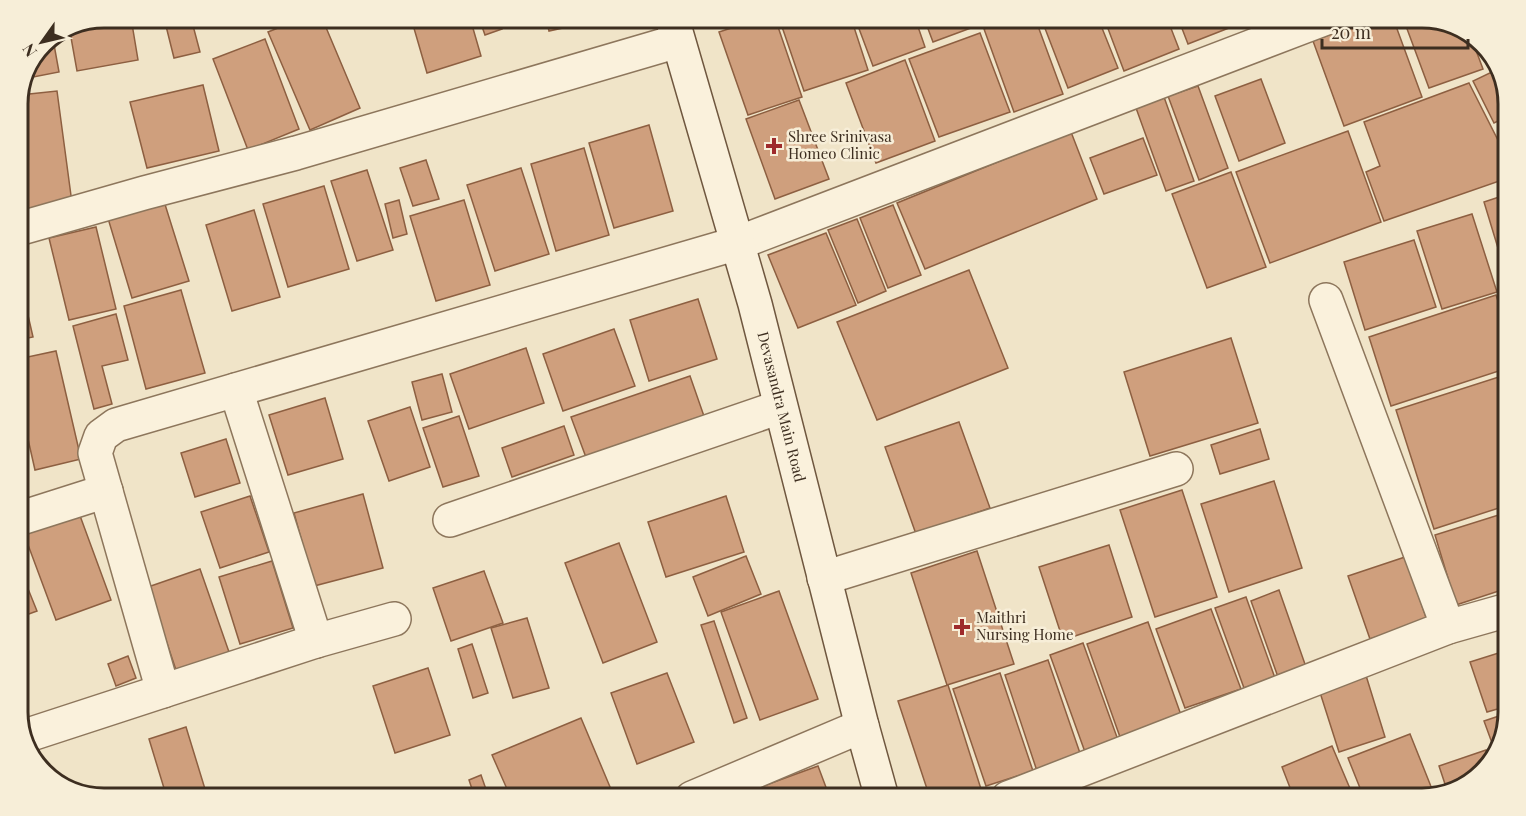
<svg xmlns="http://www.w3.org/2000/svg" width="1526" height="816" font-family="'Playfair Display',serif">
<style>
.building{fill:#cf9f7d;stroke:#8d5f41;stroke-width:1.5}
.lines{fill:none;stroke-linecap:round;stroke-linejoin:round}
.minor-casing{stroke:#8d765c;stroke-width:36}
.secondary-casing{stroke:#6f573f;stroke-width:36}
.minor{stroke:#faf1dc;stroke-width:33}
.secondary{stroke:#faf1dc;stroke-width:33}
.poi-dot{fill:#9e2a2b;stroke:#f7eed8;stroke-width:2}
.labels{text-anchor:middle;stroke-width:5;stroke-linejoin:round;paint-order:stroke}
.poi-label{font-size:15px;fill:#3d2e20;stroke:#f7eed8;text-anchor:start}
.street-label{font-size:15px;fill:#3d2e20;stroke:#f7eed8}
.rim{fill:none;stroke:#3d2e20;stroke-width:3}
</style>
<rect width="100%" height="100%" fill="#f0e4c8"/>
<g class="building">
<polygon points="104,18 131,18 138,60 77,71 70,32"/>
<polygon points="164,18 191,18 200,52 174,58"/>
<polygon points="303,18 322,18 360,108 310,130 268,32"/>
<polygon points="411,18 470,18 481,56 427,73"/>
<polygon points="479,18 498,18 502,29 485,35"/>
<polygon points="546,18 608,18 549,31"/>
<polygon points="762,18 775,18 802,97 748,115 719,32"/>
<polygon points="779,18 851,18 868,70 804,91"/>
<polygon points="855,18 915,18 925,47 873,66"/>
<polygon points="924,18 985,18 987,22 933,42"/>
<polygon points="1014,18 1035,18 1063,94 1014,112 984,29"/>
<polygon points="1041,18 1098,18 1118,68 1068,88"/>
<polygon points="1104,18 1167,18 1179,49 1124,71"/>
<polygon points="1178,18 1236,18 1239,24 1188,44"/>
<polygon points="1374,18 1393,18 1422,97 1344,126 1313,41"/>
<polygon points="1403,18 1422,18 1460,27 1471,37 1483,69 1429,88"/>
<polygon points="980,33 1010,112 939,137 909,59"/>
<polygon points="53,39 59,72 28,78 44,43"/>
<polygon points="265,39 299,129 248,150 213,59"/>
<polygon points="905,60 935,141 876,163 846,83"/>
<polygon points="1498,69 1508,99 1508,116 1494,123 1473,81"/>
<polygon points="1261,79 1285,143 1239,161 1215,96"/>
<polygon points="1469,83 1508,160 1508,178 1384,221 1366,172 1380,166 1364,122"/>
<polygon points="203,85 219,151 147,168 130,102"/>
<polygon points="1198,86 1228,168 1199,180 1168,96"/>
<polygon points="57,91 72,203 19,210 18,99 20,95"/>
<polygon points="1164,97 1194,181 1166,191 1136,108"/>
<polygon points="799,100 829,179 775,199 746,119"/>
<polygon points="649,125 673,211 614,228 589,143"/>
<polygon points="1348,131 1381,222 1270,263 1236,172"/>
<polygon points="1071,132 1097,199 925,269 897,203"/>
<polygon points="1143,138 1157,175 1104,194 1090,158"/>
<polygon points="584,148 609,235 556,251 531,164"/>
<polygon points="426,160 439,199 413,206 400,168"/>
<polygon points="521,168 549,254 495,271 467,185"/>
<polygon points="367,170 393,250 357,261 331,181"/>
<polygon points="1231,172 1266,267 1207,288 1172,194"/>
<polygon points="324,186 349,269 288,287 263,204"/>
<polygon points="1508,194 1508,281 1484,202"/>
<polygon points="163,198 189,281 132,298 107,215"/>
<polygon points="399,200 407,234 393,238 385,204"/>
<polygon points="464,200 490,285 436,301 410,216"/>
<polygon points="893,205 921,275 888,288 860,218"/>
<polygon points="254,210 280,297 232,311 206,225"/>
<polygon points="1472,214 1497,292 1442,309 1417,231"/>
<polygon points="857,219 886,291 858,303 828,230"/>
<polygon points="96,227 116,309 69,320 49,238"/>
<polygon points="826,233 856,305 798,328 768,255"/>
<polygon points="1414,240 1436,307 1365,330 1344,262"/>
<polygon points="969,270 1008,368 877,420 837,322"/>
<polygon points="18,272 33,337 18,340"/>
<polygon points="181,290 205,373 146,389 124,306"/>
<polygon points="1496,295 1508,332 1508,368 1391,406 1369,337"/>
<polygon points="698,299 717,359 649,381 630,320"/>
<polygon points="116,314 128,360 102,366 112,404 94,409 73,326"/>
<polygon points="614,329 635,386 563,411 543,354"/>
<polygon points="1231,338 1258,423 1150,456 1124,372"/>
<polygon points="526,348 544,403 469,429 450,374"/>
<polygon points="56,351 81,459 35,470 18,395 18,359"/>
<polygon points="442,374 452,412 422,420 412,382"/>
<polygon points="1508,374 1508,505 1434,529 1396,410"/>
<polygon points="690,376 705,419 587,460 571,417"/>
<polygon points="325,398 343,459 288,475 269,415"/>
<polygon points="410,407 430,467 389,481 368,421"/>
<polygon points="459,416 479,476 443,487 423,428"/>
<polygon points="959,422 990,508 916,534 885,447"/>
<polygon points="564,426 574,455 512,477 502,448"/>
<polygon points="1260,429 1269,459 1220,474 1211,445"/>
<polygon points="226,439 240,483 195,497 181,453"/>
<polygon points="1274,481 1302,568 1229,592 1201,504"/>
<polygon points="1182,490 1217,597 1155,617 1120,510"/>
<polygon points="363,494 383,568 314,586 294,513"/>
<polygon points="250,496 269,552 220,568 201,512"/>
<polygon points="726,496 744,552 666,577 648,522"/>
<polygon points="1508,512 1508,588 1456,605 1435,535"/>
<polygon points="79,513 111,600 56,620 24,534"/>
<polygon points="619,543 657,642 603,663 565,563"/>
<polygon points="1109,545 1132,617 1063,640 1039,567"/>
<polygon points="977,551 1014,664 947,685 911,573"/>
<polygon points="746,556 761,594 708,616 693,577"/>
<polygon points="1405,557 1427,620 1370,639 1348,576"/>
<polygon points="272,561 293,628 240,644 219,577"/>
<polygon points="18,564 37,611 18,618"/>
<polygon points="200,569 229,652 176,670 148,587"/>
<polygon points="484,571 503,623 451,641 433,588"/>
<polygon points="1279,590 1306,667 1278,677 1251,601"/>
<polygon points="779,591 818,699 760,720 721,612"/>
<polygon points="1246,597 1275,678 1244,688 1215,608"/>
<polygon points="1211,609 1241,689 1185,708 1156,629"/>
<polygon points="527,618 549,688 513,698 491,628"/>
<polygon points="714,621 747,718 734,723 701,625"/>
<polygon points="1148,622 1181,715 1120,737 1087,644"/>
<polygon points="1083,643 1118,740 1085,752 1050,655"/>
<polygon points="472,644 488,693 473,698 458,649"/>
<polygon points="1508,650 1508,706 1487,712 1470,662"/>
<polygon points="128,656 136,678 116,686 108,664"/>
<polygon points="1048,660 1081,756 1037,771 1005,675"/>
<polygon points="428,668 450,735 395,753 373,686"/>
<polygon points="1364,669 1385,737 1339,752 1317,683"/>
<polygon points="667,673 694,742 637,764 611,693"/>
<polygon points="1000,673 1033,771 986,786 953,689"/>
<polygon points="948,685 981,789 951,798 930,798 898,701"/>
<polygon points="1508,713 1499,750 1496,754 1484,721"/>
<polygon points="581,718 613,794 603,798 511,798 492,755"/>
<polygon points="186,727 205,789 174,798 167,798 149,739"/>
<polygon points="1410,734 1434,794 1422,798 1364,798 1348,758"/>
<polygon points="1332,746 1354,798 1294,798 1282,767"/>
<polygon points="1486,750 1490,760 1469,784 1447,790 1439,766"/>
<polygon points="818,766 830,798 755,798 752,790"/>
<polygon points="481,775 489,798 475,798 469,780"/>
</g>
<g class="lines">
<defs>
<g id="minor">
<polyline points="18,229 144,193 296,153 678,41"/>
<polyline points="1326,300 1448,627"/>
<polyline points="236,390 316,641"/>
<polyline points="18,519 106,491"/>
<polyline points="450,520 780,407"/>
<polyline points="824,578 1176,469"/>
<polyline points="163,691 95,453 101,436 116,425 738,243 1326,18"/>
<polyline points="25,736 316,641 394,619"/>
<polyline points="692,798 862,726"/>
<polyline points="1008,798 1448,627 1508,610"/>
</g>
<g id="secondary">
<path id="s1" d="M 672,18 L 755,304 L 862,726 L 882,798"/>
</g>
</defs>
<use href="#minor" class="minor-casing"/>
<use href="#secondary" class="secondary-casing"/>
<use href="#minor" class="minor"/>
<use href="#secondary" class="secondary"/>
</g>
<g class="poi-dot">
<path d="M771 137h6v6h6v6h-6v6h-6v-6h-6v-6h6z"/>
<path d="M959 618h6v6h6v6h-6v6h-6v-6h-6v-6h6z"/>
</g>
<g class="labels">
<g class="poi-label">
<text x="788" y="142">Shree Srinivasa<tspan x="788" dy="17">Homeo Clinic</tspan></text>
<text x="976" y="623">Maithri<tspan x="976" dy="17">Nursing Home</tspan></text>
</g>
<g class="street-label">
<text dy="5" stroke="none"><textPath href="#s1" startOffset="404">Devasandra Main Road</textPath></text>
</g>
</g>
<path d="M0 0H1526V816H0ZM104 28H1422A76 76 0 0 1 1498 104V712A76 76 0 0 1 1422 788H104A76 76 0 0 1 28 712V104A76 76 0 0 1 104 28Z" fill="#f7eed8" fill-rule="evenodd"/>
<path class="rim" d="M104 28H1422A76 76 0 0 1 1498 104V712A76 76 0 0 1 1422 788H104A76 76 0 0 1 28 712V104A76 76 0 0 1 104 28Z"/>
<g transform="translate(42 42) rotate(236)" stroke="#f7eed8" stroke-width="4.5" paint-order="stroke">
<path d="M0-4.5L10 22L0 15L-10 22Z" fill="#3d2e20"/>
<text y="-9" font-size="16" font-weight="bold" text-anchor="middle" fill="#3d2e20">N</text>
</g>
<path d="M1322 39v9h146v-9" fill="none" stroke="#3d2e20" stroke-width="3"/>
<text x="1331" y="39" font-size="18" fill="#3d2e20" stroke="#f7eed8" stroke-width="4.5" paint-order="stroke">20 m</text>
</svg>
